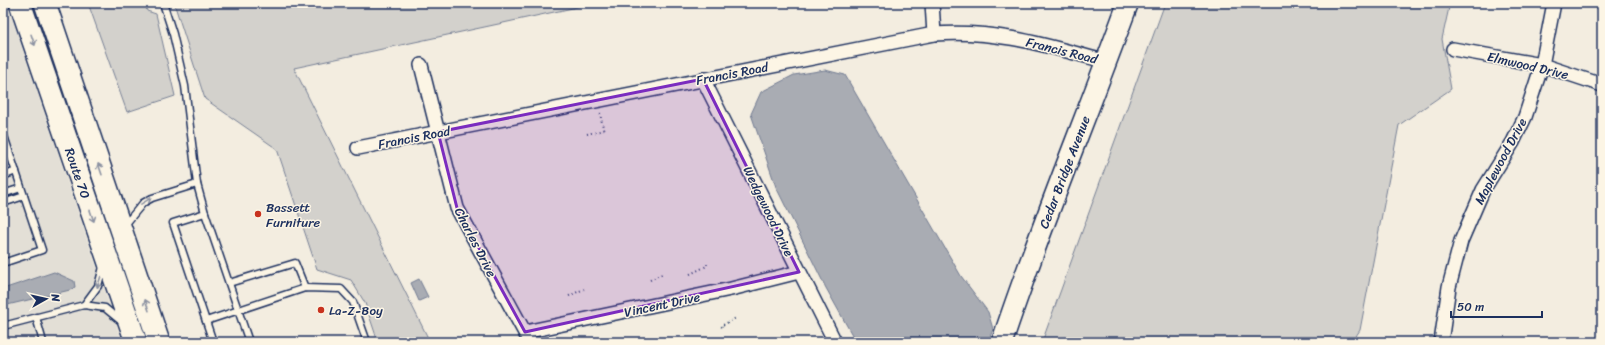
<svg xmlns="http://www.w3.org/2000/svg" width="1605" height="345" font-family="Sriracha,sans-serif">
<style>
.built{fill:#e3dfd6}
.green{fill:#d3d1cc;stroke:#778095}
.water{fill:#a9acb3;stroke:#707a91}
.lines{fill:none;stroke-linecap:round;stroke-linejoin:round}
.service-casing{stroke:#1b2f5e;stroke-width:9}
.minor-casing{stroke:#1b2f5e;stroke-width:16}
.primary-casing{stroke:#1b2f5e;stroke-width:23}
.trunk-casing{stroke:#1b2f5e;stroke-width:24}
.path{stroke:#1b2f5e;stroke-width:2;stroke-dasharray:1 3;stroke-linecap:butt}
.service{stroke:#fcf5e5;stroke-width:6}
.minor{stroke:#fcf5e5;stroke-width:13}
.primary{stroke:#fcf5e5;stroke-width:20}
.trunk{stroke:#fcf5e5;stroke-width:21}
.oneway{stroke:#8c92a2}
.marked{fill:#7b2cbf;fill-opacity:0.2;stroke:#7b2cbf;stroke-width:3;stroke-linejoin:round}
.poi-dot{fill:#c8321e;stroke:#fcf5e5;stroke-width:1.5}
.labels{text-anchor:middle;stroke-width:3;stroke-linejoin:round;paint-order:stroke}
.street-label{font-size:13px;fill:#1b2f5e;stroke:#fcf5e5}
.poi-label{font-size:13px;fill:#1b2f5e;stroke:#fcf5e5;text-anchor:start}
</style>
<rect width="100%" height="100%" fill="#f3ede0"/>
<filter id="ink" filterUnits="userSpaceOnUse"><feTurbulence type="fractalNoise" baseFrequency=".025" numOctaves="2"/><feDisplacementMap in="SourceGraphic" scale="8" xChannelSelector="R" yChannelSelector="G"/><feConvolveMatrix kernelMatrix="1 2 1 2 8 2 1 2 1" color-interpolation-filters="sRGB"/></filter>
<g filter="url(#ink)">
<polygon class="built" points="3,3 7,3 122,342 3,342"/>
<g class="green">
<polygon points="88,3 145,3 147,11 156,14 175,96 127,112"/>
<polygon points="174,3 596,3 294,68 430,342 378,342 365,303 351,280 317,269 277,149 205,99"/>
<polygon points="1165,3 1450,3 1442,39 1451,89 1399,125 1360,330 1352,342 1042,342"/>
</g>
<g class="water">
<polygon points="825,70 845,75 961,276 988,312 993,329 988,342 856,342 826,288 776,187 751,114 761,92 794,75"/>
<polygon points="54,272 74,281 75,287 70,290 3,306 3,289"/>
<polygon points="419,279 428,297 419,301 411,283"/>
</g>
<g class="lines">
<defs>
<g id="service">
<polyline points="163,3 173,34 185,86 197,184 205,213 249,342"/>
<polyline points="3,133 42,250 3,263"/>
<polyline points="3,176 16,171"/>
<polyline points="3,194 21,188"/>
<polyline points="3,203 24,196"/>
<polyline points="205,213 173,223 213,342"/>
<polyline points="124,226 143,203 152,198 197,184"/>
<polyline points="229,283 295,263 305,288"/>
<polyline points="84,305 98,286 103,267"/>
<polyline points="36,317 43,342"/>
<polyline points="206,321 305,288 341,289 353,302 367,342"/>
<polyline points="3,326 84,305 105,308 122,322"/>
</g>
<g id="minor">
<polyline points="932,3 934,34"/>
<polyline points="1453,49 1542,65 1602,85"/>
<polyline points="421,65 457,208 530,342"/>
<polyline points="703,79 835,342"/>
<path d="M 358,148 L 934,34 C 996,29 1048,46 1107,62"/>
<polyline points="525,332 731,289 799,272"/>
<polyline points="1441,342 1449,287 1461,241 1483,190 1513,142 1525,117 1542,65 1554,3"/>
</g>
<path id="primary" d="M 1002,342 C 1040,227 1087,116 1128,3"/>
<g id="trunk">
<polyline points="20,3 136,342"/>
<polyline points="45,3 159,342"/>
</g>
</defs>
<use href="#service" class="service-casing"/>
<use href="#minor" class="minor-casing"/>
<use href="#primary" class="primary-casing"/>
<use href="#trunk" class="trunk-casing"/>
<g class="path">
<polyline points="600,113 604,132"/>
<polyline points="587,134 604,130"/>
<polyline points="690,274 707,266 707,264"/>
<polyline points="650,280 664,273"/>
<polyline points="569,296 584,289"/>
<polyline points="722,327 721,326 736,318"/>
</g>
<use href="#service" class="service"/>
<use href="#minor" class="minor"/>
<use href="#primary" class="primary"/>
<use href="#trunk" class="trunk"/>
</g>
<defs><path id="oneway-shaft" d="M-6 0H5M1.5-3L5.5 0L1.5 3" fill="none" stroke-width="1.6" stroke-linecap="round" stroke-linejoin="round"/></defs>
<g class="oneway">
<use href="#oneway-shaft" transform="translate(33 40) rotate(71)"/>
<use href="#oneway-shaft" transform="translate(100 169) rotate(-109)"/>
<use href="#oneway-shaft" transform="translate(146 201) rotate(-31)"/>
<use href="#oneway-shaft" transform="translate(92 216) rotate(71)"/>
<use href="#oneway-shaft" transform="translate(99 282) rotate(108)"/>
<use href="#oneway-shaft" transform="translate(147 305) rotate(-109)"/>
</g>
</g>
<path class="marked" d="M 703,79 L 799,272 L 525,332 L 457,208 L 438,132 Z"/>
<g class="poi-dot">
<circle cx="258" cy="214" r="4"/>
<circle cx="321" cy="310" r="4"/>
</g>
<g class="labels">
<g class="street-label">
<text transform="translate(1062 50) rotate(14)" y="5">Francis Road</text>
<text transform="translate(1528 65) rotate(13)" y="5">Elmwood Drive</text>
<text transform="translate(732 73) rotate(-11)" y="5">Francis Road</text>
<text transform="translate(414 137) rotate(-11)" y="5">Francis Road</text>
<text transform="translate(1500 161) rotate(-62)" y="5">Maplewood Drive</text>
<text transform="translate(1064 172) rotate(-69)" y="5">Cedar Bridge Avenue</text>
<text transform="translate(78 173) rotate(71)" y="5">Route 70</text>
<text transform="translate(769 211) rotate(64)" y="5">Wedgewood Drive</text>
<text transform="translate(476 242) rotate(63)" y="5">Charles Drive</text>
<text transform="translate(662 304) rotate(-12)" y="5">Vincent Drive</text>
</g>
<g class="poi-label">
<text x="266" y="212">Bassett<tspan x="266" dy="15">Furniture</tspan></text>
<text x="329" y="315">La-Z-Boy</text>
</g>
</g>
<rect width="1605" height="345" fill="none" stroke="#fcf5e5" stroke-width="16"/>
<rect x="8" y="8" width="1589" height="329" fill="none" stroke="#1b2f5e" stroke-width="1.5" filter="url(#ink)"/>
<g transform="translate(46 299) rotate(82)" stroke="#fcf5e5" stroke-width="3" paint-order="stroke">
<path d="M0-3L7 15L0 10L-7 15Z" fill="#1b2f5e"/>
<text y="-6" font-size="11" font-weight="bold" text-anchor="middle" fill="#1b2f5e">N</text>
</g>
<path d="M1451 311v6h91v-6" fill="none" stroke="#1b2f5e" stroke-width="2"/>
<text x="1457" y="311" font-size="12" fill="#1b2f5e" stroke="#fcf5e5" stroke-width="3" paint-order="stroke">50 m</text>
</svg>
